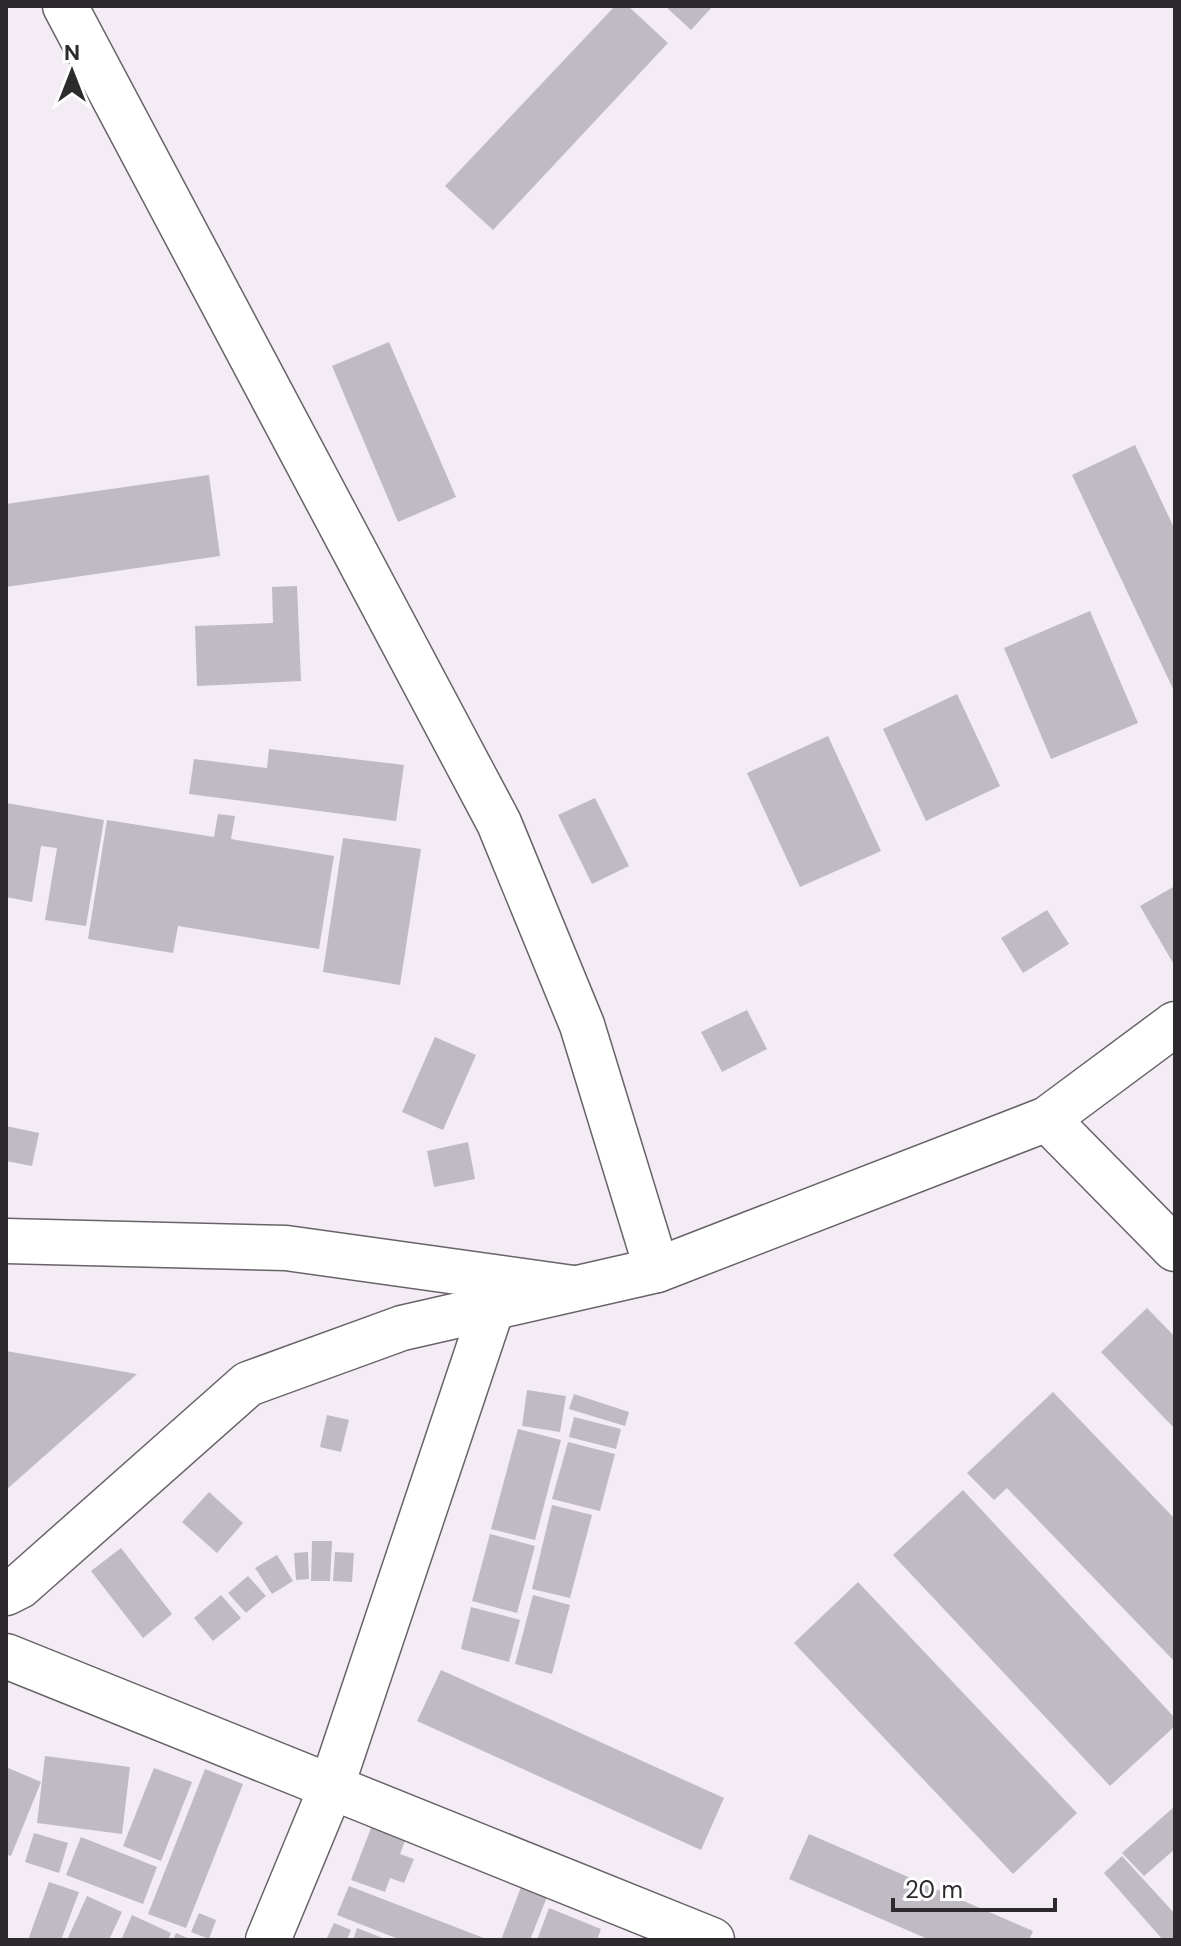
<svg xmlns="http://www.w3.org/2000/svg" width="1181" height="1946" font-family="'DM Sans',sans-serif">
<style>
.building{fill:#c0bac3}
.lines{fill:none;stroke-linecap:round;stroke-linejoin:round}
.street-casing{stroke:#686269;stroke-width:47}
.secondary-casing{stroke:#686269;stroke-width:47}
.street{stroke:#fff;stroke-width:44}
.secondary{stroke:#fff;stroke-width:44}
</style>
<rect width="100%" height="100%" fill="#f3ecf4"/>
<g class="building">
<polygon points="615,6 628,6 668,43 493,230 445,186"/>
<polygon points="665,6 713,6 691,30"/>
<polygon points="389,342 456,497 398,522 332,366"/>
<polygon points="1135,445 1175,530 1175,693 1072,475"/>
<polygon points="209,475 220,556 6,587 6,504"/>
<polygon points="297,586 301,681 197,686 195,626 273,623 272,587"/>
<polygon points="1090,611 1138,723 1051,759 1004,648"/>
<polygon points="957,694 1000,786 926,821 883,729"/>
<polygon points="828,736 881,851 800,887 747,773"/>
<polygon points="269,749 404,765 396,821 189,794 194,759 267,768"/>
<polygon points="595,798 629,866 592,884 558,815"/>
<polygon points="6,803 104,820 86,926 45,920 57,848 41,846 32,902 6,897"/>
<polygon points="218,814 235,816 231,839 334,856 319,949 178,926 173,953 88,939 107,820 214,837"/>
<polygon points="343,838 421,849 400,985 323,972"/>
<polygon points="1175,886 1175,962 1173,963 1140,906"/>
<polygon points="1047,910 1069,944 1023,973 1001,938"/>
<polygon points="747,1010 767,1049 722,1072 701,1032"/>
<polygon points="435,1037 476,1055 443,1130 402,1112"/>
<polygon points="6,1126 39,1133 32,1166 6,1161"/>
<polygon points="468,1142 475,1179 434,1187 427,1151"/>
<polygon points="1147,1308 1175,1337 1175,1429 1101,1352"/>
<polygon points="6,1351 137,1374 6,1490"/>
<polygon points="527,1390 566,1396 560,1432 522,1426"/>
<polygon points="1053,1392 1175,1519 1175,1662 1007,1488 994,1500 967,1473"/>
<polygon points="574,1394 629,1412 625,1426 569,1409"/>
<polygon points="327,1415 349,1420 341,1452 320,1447"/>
<polygon points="574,1417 621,1429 616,1449 569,1437"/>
<polygon points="518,1429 561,1440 535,1540 491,1529"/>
<polygon points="568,1442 615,1454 600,1511 552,1499"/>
<polygon points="963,1490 1175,1718 1175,1726 1110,1786 893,1555"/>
<polygon points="209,1492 243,1523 217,1553 182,1522"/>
<polygon points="552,1505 592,1515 570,1598 532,1589"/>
<polygon points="490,1534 535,1546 517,1613 472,1601"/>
<polygon points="312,1541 332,1541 330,1581 311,1581"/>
<polygon points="121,1548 172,1614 143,1638 91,1571"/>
<polygon points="308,1552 309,1579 296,1580 294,1553"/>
<polygon points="335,1552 354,1553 352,1582 333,1581"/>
<polygon points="277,1555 293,1581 272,1594 255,1568"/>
<polygon points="248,1576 266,1596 246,1613 228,1593"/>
<polygon points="858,1582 1077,1813 1013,1874 794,1643"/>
<polygon points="221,1595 241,1618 213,1641 194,1618"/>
<polygon points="533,1595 570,1605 552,1674 515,1664"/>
<polygon points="471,1607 520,1620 509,1662 461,1649"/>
<polygon points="441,1670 724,1798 701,1850 417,1721"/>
<polygon points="45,1756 130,1767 122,1834 37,1823"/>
<polygon points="6,1767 41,1782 11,1856 6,1854"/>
<polygon points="154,1768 192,1782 161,1861 123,1846"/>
<polygon points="205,1769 243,1784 186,1928 148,1914"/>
<polygon points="1175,1806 1175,1849 1144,1876 1122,1853"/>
<polygon points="373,1823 407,1836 400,1854 414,1859 404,1883 390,1878 385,1892 351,1880"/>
<polygon points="34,1833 68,1843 59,1873 25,1862"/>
<polygon points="809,1834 1033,1931 1029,1940 930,1940 789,1879"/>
<polygon points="81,1837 157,1867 143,1904 66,1875"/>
<polygon points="1122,1856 1175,1914 1175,1940 1163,1940 1104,1873"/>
<polygon points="49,1882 79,1892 61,1940 28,1940"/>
<polygon points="349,1886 489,1940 401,1940 337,1915"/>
<polygon points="521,1887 547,1897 530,1940 501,1940"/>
<polygon points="87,1896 122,1912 109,1940 67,1940"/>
<polygon points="549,1908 601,1929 597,1940 537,1940"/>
<polygon points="199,1913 216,1920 209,1939 191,1932"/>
<polygon points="132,1915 171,1933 168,1940 121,1940"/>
<polygon points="334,1923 351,1930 347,1940 326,1940"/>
<polygon points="357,1928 388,1940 353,1940"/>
<polygon points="176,1933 192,1940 173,1940"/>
</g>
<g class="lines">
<defs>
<g id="street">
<polyline points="65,6 499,823 582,1025 657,1270"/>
<polyline points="1047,1119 1175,1249"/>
<polyline points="6,1241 286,1248 573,1288"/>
<polyline points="6,1656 712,1940"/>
<polyline points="268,1940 331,1788 492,1308"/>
</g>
<polyline id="secondary" points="6,1593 20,1586 248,1384 402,1328 657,1270 1047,1119 1175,1024"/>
</defs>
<use href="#street" class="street-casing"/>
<use href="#secondary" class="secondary-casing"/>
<use href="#street" class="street"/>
<use href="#secondary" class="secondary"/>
</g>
<rect width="1181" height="1946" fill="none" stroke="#2d2a2e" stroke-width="16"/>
<g transform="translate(72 72)" stroke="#ffffff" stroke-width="6" paint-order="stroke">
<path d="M0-6L14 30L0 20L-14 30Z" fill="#2d2a2e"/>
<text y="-12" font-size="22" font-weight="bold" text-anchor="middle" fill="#2d2a2e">N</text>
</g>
<path d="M893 1898v12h162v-12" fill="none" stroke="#2d2a2e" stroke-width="4"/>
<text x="905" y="1898" font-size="24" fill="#2d2a2e" stroke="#ffffff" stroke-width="6" paint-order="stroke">20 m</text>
</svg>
